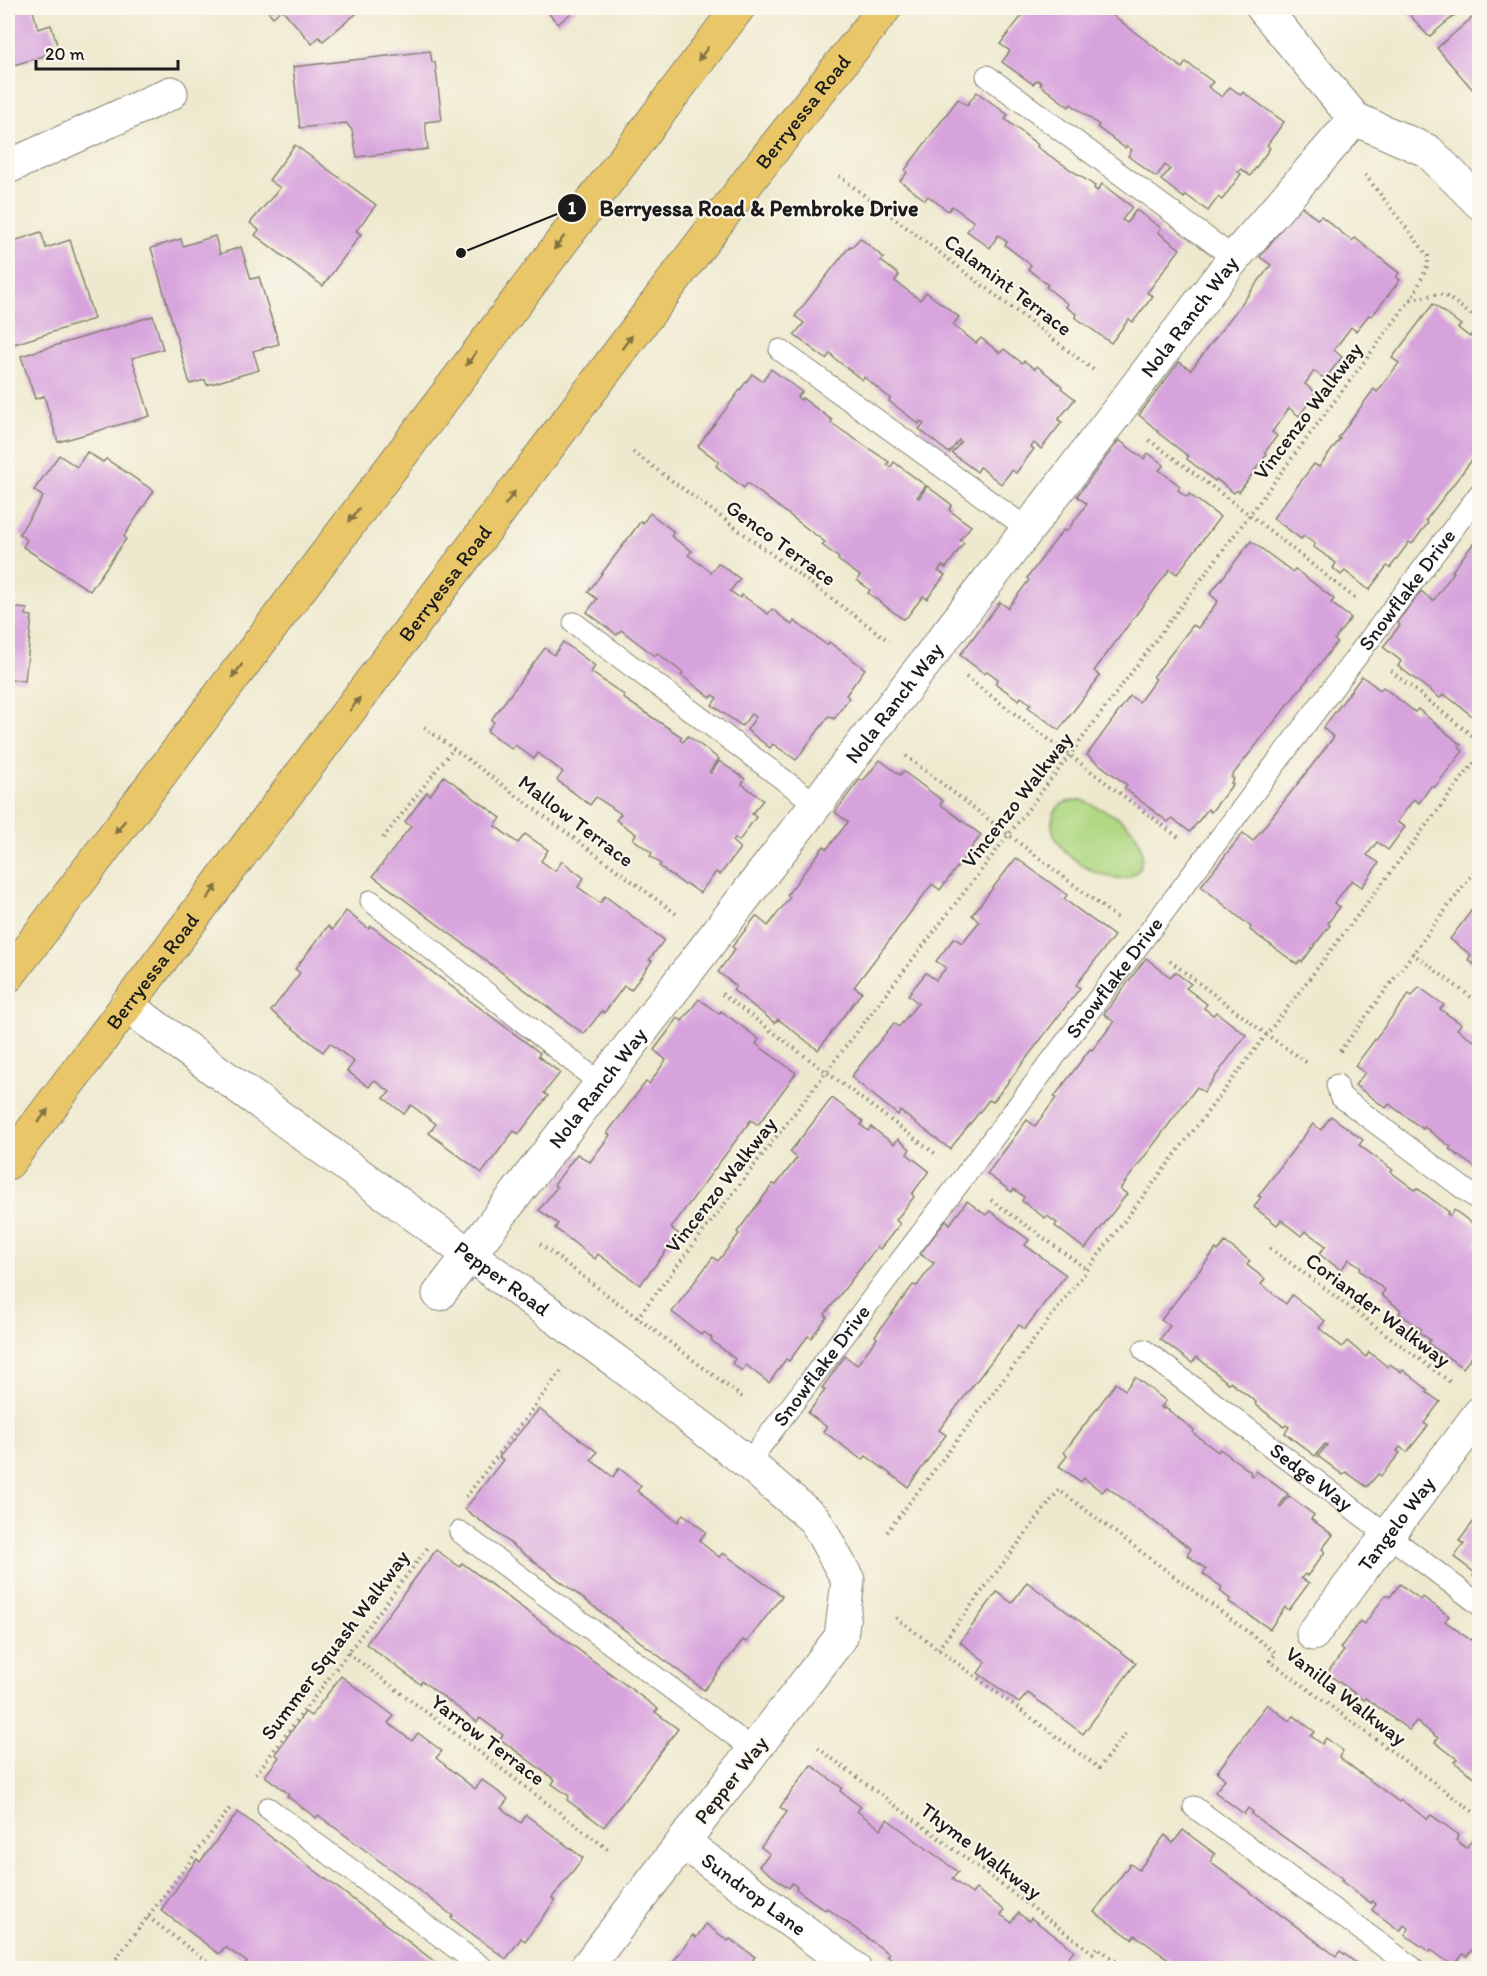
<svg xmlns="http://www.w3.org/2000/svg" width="1487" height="1976" font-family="Itim,sans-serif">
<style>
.green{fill:#b1d984;stroke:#667a50;stroke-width:1.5}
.building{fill:#d7a3dd}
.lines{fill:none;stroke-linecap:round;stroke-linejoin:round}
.service-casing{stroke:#858275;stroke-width:23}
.minor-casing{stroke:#858275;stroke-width:35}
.primary-casing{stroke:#858275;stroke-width:35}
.path{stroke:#858275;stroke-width:4;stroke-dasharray:1.5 4.5;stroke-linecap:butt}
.service{stroke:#fff;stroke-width:21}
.minor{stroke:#fff;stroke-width:33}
.primary{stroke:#e9c769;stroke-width:33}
.oneway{fill:#827242}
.labels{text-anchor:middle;stroke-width:4.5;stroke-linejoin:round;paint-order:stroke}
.street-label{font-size:21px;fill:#1c1c1c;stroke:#fbf7ec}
.leader{fill:none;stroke:#1c1c1c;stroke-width:2}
.callout-dot{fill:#1c1c1c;stroke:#fbf7ec;stroke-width:2}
.mark-label{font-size:18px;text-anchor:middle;font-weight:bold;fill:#fff}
.callout-label{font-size:22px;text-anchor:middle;font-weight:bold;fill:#1c1c1c;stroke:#fbf7ec;stroke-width:4.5;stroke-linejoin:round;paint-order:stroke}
</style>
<rect width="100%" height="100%" fill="#fbf7ec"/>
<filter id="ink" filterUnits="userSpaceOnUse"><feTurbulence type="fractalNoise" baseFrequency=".0167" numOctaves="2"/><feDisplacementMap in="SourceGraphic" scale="12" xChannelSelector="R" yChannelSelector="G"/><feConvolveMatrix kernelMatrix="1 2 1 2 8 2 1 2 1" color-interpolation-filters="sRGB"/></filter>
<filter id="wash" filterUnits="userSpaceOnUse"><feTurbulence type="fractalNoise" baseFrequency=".008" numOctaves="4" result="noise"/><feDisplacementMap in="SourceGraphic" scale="24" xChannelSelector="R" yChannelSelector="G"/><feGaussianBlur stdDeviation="1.35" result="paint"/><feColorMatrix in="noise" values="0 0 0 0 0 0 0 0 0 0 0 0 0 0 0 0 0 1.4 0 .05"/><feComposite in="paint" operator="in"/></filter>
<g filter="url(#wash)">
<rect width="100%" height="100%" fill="#eee9ce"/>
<path class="green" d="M 1082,800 C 1099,808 1126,818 1136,835 C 1142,845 1144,855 1140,866 C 1126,901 1042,853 1053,817 C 1055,811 1058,806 1064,803 C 1069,801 1077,801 1082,800 Z"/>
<g id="blocks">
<g class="building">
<polygon points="8,8 35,8 33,11 38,29 51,25 59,51 8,67"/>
<polygon points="265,8 363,8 323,41 319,37 312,44 282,9 273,17"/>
<polygon points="544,8 577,8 558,24"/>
<polygon points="1028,8 1103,8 1182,68 1186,62 1213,82 1208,87 1222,97 1230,87 1241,95 1243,92 1284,122 1267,145 1270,148 1250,176 1241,169 1238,172 1241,174 1222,200 1218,197 1208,211 1186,195 1184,198 1161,180 1170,169 1165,165 1156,177 1128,156 1132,150 1127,146 1125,148 1097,127 1099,125 1071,104 1069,107 1040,85 1042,83 1037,80 1033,84 1002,62 1010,51 1000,44"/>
<polygon points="1404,8 1463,8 1429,37"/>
<polygon points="1480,11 1480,98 1437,48"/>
<polygon points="430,51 432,62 435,62 442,120 425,122 428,149 357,157 352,130 346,123 300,128 293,67"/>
<polygon points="977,92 1008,115 1005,119 1038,145 1037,147 1095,186 1094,188 1097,191 1102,184 1132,207 1122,220 1127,223 1136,210 1161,228 1158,232 1180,249 1147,293 1153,296 1133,322 1129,319 1111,343 1075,317 1076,314 1066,307 1068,304 1046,287 1048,285 1028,269 1031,265 1005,245 1007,242 998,235 990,248 967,231 974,222 952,206 948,211 928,196 925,200 900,181 907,173 905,170 958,99 967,105"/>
<polygon points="295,145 376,205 356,231 361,234 323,286 255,235 259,230 250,223 280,188 269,180"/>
<polygon points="1300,205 1317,219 1321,216 1352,241 1355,238 1399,273 1396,277 1400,280 1372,316 1369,315 1356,331 1351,327 1334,350 1342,357 1325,379 1314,371 1305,384 1316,393 1299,416 1289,408 1272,432 1277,436 1265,452 1267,454 1239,492 1237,490 1234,493 1216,479 1215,481 1187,459 1188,456 1157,432 1158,431 1139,415 1179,362 1191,370 1271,265 1260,257"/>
<polygon points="41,232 46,248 70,240 94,319 8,346 8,243"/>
<polygon points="215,236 220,254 241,247 251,279 259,277 279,344 253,351 259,370 207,385 205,380 190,384 151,248 181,239 183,246"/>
<polygon points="860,238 884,258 881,261 899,275 895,281 920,300 926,292 959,317 953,325 976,343 981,338 1000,353 1004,349 1022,363 1024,361 1035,369 1037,366 1062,386 1061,388 1075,399 1058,420 1062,422 1041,449 1034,443 1031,447 1034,449 1016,473 1012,470 1001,484 980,467 977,472 952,453 961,442 959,440 949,453 919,429 924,424 920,421 919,424 889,401 890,398 864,377 862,380 834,358 831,353 826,359 794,335 804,323 795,316 850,246 852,247"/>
<polygon points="1433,304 1461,325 1458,328 1470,337 1472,333 1480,339 1480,453 1478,452 1426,520 1428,523 1412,544 1409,542 1390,568 1387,566 1369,590 1345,571 1341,575 1333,568 1336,563 1314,547 1315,544 1304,536 1301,539 1273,518 1314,464 1319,467 1340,439 1338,438 1374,389 1377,392 1399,363 1392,358"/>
<polygon points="153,316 163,349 132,358 150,416 58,442 44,396 35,399 21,356"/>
<polygon points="771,369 802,392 797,397 801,400 802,398 832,420 831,423 889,462 887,465 891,467 894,462 926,486 917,497 919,498 927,486 952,505 949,510 971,526 960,540 964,543 946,568 942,566 938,571 945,575 927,599 923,596 907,617 903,619 868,593 870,590 857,580 860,576 838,560 839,558 822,545 825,542 747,483 744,488 716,466 719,462 698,446 752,374 762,381"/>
<polygon points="1119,440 1144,459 1148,453 1164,465 1159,470 1180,486 1178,490 1187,497 1189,494 1220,517 1177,574 1170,569 1094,671 1100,676 1059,730 1028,707 1031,704 1021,697 1019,700 995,683 998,679 987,671 985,674 960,655 1000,602 1008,608 1029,580 1027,578 1063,530 1066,532 1087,504 1077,496"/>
<polygon points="87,452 103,462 106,459 154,491 124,536 126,539 90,591 23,547 27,540 19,534 43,497 34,490 59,455 77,467"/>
<polygon points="650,513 674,532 671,536 692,551 688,555 711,572 718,563 740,579 730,591 740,598 742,595 768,614 772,609 792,625 794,621 827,645 829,642 865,669 846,695 849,698 834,719 829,716 796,760 773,744 770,748 747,730 756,717 751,714 742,726 712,705 717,698 713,695 711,698 681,675 683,673 657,653 655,656 621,630 617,635 587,612 597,599 588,592 641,521 643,523"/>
<polygon points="1480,535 1480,722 1444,694 1440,698 1398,666 1401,661 1383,647 1400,625 1397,622 1421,591 1433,601 1454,572 1452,571"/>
<polygon points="1251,541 1293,572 1295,569 1334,599 1331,603 1351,618 1334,640 1337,642 1231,777 1234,779 1231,783 1233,784 1211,812 1208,809 1190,832 1172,818 1168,822 1124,788 1127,785 1087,755 1130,696 1139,702 1156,679 1153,677 1193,625 1198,628 1218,601 1210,594"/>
<polygon points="8,607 27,609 26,615 32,616 25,681 8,679"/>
<polygon points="563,642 595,666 591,672 624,695 623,698 682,737 680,740 683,742 688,736 719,759 709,772 711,773 719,761 745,779 742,784 763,800 752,814 756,817 739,841 735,838 733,842 740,848 720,875 716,872 700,893 687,884 685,885 659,866 661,864 650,856 652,853 633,839 636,834 616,820 621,814 596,797 590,805 557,780 563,772 538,753 534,759 515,745 512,749 487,731 494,722 491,720 545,648 554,655"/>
<polygon points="1362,676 1380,690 1383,687 1415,712 1418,709 1461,745 1459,748 1463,751 1435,787 1431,786 1419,803 1414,799 1397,822 1405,827 1388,850 1377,842 1367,855 1379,863 1362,887 1352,880 1334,903 1340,907 1328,923 1330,925 1302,962 1300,961 1297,964 1250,930 1251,927 1201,886 1243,833 1253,841 1334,737 1323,728"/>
<polygon points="880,760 900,775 903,771 943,801 940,804 981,835 940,890 932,884 854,987 862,992 818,1050 778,1019 775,1023 733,990 736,986 718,972 735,949 732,947 756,916 768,926 790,897 787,895 824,846 827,849 848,822 835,812 860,779 863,781"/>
<polygon points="444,776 501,818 495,826 518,843 525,834 548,850 541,861 555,871 562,861 584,878 578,887 600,903 605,896 664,940 649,960 652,961 631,990 624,986 604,1013 602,1011 584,1034 373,876 411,826 405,822 427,792 430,795"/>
<polygon points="1016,858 1067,895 1064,899 1114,936 1076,985 1080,988 993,1102 989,1100 950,1149 900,1111 898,1115 851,1077 894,1023 899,1027 918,1003 908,995 926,973 936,980 946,968 936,961 954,938 962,943 979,922 972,915"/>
<polygon points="1480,899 1480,969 1468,960 1471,955 1450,939"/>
<polygon points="346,911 369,929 371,926 540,1053 538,1056 560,1073 544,1093 548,1096 519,1134 514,1131 482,1173 429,1133 436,1124 411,1105 404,1114 384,1098 390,1092 374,1080 369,1087 347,1071 354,1062 330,1043 323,1052 271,1011 300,973 295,969 328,926 332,930"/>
<polygon points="1146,958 1170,977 1175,972 1191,984 1186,988 1207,1004 1204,1008 1213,1015 1216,1012 1246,1035 1204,1092 1197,1087 1120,1189 1127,1194 1085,1249 1055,1226 1057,1223 1047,1216 1045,1218 1022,1201 1024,1197 1014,1189 1012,1192 987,1174 1027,1120 1035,1126 1056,1098 1054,1097 1090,1049 1092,1050 1114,1022 1104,1014"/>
<polygon points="1419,987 1444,1005 1440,1009 1461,1024 1457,1029 1480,1045 1480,1171 1449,1149 1451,1147 1424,1127 1423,1129 1389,1104 1386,1108 1355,1085 1365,1073 1355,1066 1409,994 1412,996"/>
<polygon points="699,999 719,1014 721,1011 759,1039 756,1044 796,1073 758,1125 751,1120 671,1228 679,1234 640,1285 598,1254 595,1259 555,1228 558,1224 539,1210 557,1187 554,1185 577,1154 590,1162 610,1135 607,1133 646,1082 649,1084 666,1060 654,1050 678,1018 682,1021"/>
<polygon points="832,1098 863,1121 861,1125 868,1131 871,1127 894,1144 898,1139 910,1149 907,1154 929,1171 912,1194 914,1197 896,1220 900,1224 880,1249 877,1247 825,1314 827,1317 811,1338 808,1336 789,1361 786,1359 769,1383 746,1365 742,1371 732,1363 735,1359 711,1340 712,1338 704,1332 702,1335 672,1312 713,1257 718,1261 739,1234 737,1232 773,1184 776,1185 797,1158 790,1152"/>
<polygon points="1331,1116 1363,1140 1359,1145 1393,1170 1391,1172 1415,1190 1417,1188 1449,1212 1447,1214 1450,1216 1454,1210 1480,1229 1480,1239 1475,1245 1480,1249 1480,1346 1463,1368 1428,1343 1430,1340 1419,1332 1421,1329 1399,1313 1401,1310 1381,1295 1385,1290 1359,1270 1361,1267 1349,1259 1341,1270 1319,1254 1326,1246 1305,1231 1301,1236 1281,1220 1277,1225 1254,1207 1261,1197 1258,1196 1313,1124 1321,1130"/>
<polygon points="967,1201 986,1215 990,1211 1029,1240 1025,1245 1066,1275 1025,1329 1019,1325 939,1430 946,1435 908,1487 866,1456 862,1460 823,1431 827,1427 808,1413 825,1390 822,1388 845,1356 857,1365 877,1338 875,1336 913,1285 917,1286 934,1263 920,1254 946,1220 950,1224"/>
<polygon points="1225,1242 1250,1261 1247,1265 1265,1279 1261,1284 1286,1304 1292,1295 1325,1321 1319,1328 1342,1347 1347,1341 1366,1357 1369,1352 1388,1367 1390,1364 1401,1372 1403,1370 1428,1390 1426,1392 1440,1402 1424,1423 1428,1426 1407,1452 1400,1447 1397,1451 1400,1453 1381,1476 1378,1474 1367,1487 1346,1472 1343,1475 1318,1456 1327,1445 1325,1444 1315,1456 1285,1433 1289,1427 1286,1425 1284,1427 1255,1404 1256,1402 1230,1382 1228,1383 1197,1357 1192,1363 1160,1339 1170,1326 1161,1320 1216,1249 1218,1251"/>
<polygon points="1135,1377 1166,1401 1161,1407 1163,1409 1164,1407 1194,1430 1193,1433 1218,1452 1220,1449 1251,1472 1250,1475 1253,1476 1256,1471 1288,1494 1279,1506 1280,1508 1289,1496 1314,1515 1311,1519 1333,1535 1322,1549 1325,1552 1307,1576 1305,1574 1301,1578 1309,1583 1289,1610 1285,1607 1270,1629 1229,1602 1230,1599 1220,1591 1222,1587 1203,1574 1206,1569 1187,1555 1191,1549 1107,1487 1102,1492 1084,1478 1081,1482 1059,1466 1067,1456 1064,1452 1116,1383 1125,1390"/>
<polygon points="539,1409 597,1452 591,1460 613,1477 619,1468 641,1486 637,1491 678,1522 683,1514 706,1532 699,1541 719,1557 723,1553 782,1596 747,1642 743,1640 704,1690 465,1509 503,1460 499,1457"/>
<polygon points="1480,1513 1480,1581 1473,1576 1475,1573 1454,1557 1464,1544 1459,1541"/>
<polygon points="436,1550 460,1567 462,1563 658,1709 655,1712 678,1729 604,1827 567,1800 569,1796 552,1784 555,1780 500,1739 503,1735 480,1718 477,1722 422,1681 420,1684 366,1644"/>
<polygon points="1027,1582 1136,1663 1083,1734 1028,1693 1019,1703 978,1673 986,1662 960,1642 997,1592 1012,1603"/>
<polygon points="1400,1584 1421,1600 1423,1597 1449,1616 1445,1621 1470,1640 1472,1638 1480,1644 1480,1781 1454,1762 1457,1759 1435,1742 1438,1738 1416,1721 1409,1730 1366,1698 1364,1700 1327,1673 1344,1651 1340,1648 1360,1621 1364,1624 1386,1595 1390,1597"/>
<polygon points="341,1676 394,1716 388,1723 412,1741 418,1733 442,1751 436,1758 475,1789 482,1780 508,1799 501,1808 521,1823 526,1815 583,1858 552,1898 555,1901 525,1941 521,1938 506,1959 451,1918 453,1916 318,1815 316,1818 287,1796 289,1794 265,1776 279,1757 275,1754 305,1712 311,1716"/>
<polygon points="1267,1704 1289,1721 1294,1716 1315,1732 1311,1736 1322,1744 1326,1738 1343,1751 1339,1757 1399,1802 1401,1800 1427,1819 1431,1815 1459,1835 1456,1840 1466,1848 1473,1839 1480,1844 1480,1939 1467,1956 1463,1954 1454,1966 1431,1950 1430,1952 1405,1935 1409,1929 1404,1925 1400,1931 1372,1910 1376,1904 1372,1901 1371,1903 1341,1881 1343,1879 1251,1814 1253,1812 1248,1808 1244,1814 1215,1792 1225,1779 1217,1772"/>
<polygon points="811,1765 842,1788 840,1791 861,1807 857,1811 881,1829 887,1819 958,1872 952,1879 972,1894 976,1889 1004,1910 1001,1915 1011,1922 1018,1913 1029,1921 1031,1918 1074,1950 1060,1968 904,1968 887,1956 889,1954 827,1908 825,1910 796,1889 797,1887 792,1883 789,1888 759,1866 770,1854 761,1847 787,1812 780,1807"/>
<polygon points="238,1812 443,1968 242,1968 247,1962 225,1947 219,1954 161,1910 197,1859 200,1862"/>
<polygon points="1183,1830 1215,1854 1210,1862 1336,1956 1340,1951 1363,1968 1180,1968 1135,1935 1132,1939 1094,1912 1130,1864 1139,1870 1165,1835 1173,1843"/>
<polygon points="706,1924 728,1941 730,1939 755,1957 750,1963 761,1968 672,1968 675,1964 673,1962 693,1935 696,1938"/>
</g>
</g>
</g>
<g filter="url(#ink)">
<use href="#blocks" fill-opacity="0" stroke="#858275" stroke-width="1.5"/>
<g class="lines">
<defs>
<g id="service">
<polyline points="987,76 1234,258"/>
<polyline points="780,350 1028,529"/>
<polyline points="574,623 816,804"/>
<polyline points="371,901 601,1084"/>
<polyline points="1337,1085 1340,1096 1480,1201"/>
<path id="s1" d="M 1144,1350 L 1480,1605"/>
<path id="s2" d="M 748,1463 L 1480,493"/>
<polyline points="460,1532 754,1750"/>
<polyline points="1194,1807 1413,1968"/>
<polyline points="268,1808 483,1968"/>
</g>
<g id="minor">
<polyline points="1263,8 1355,119 1428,151 1480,203"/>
<polyline points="8,167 171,93"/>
<path id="s3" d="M 126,1005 L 617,1362 L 748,1463 L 815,1520 L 848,1580 L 841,1637 L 586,1968"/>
<path id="s4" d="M 439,1294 L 1028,529 L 1234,258 L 1355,119"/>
<path id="s5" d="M 1313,1634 L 1480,1413"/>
<path id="s6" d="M 683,1842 L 854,1968"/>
</g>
<g id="primary">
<polyline points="8,976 738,8"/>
<path id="s7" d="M 8,1163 L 756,171 L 885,8"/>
</g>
</defs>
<use href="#service" class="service-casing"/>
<use href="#minor" class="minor-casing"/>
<use href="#primary" class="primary-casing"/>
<g class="path">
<polyline points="839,176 1096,372"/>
<polyline points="1411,299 1439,294 1446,296 1480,321"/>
<polyline points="1149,440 1250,515 1357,600"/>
<polyline points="633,452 889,641"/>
<polyline points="1391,671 1480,742"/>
<polyline points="966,677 1178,837"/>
<polyline points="424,727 679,916"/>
<polyline points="906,756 1117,918"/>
<polyline points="383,838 453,749"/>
<polyline points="1412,953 1480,1004"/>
<polyline points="1170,961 1267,1035 1309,1064"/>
<polyline points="722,994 937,1155"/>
<polyline points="1340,1051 1480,864"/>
<polyline points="991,1200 1088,1270"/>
<polyline points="540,1244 742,1397"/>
<polyline points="1270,1248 1453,1384"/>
<polyline points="637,1318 1069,756 1414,295 1428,265 1428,256 1363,172"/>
<polyline points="466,1497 561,1371"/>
<polyline points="887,1532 1480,755"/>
<polyline points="896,1618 1099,1768 1127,1731"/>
<polyline points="938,1649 1059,1490 1276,1653 1270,1661 1480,1817"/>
<polyline points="348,1653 609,1850"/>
<polyline points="818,1748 1093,1953 1097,1947 1125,1968"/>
<polyline points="256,1774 429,1546"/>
<polyline points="148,1917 215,1968"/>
<polyline points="109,1968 231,1807"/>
</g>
<use href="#service" class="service"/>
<use href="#minor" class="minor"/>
<use href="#primary" class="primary"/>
</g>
<defs><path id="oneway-solid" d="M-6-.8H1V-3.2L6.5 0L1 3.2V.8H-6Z" transform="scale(1.5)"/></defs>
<g class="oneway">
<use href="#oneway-solid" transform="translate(703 54) rotate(127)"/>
<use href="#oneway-solid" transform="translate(559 243) rotate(127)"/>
<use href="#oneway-solid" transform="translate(627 342) rotate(-53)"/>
<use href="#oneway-solid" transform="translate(471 359) rotate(127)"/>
<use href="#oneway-solid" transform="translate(510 498) rotate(-53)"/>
<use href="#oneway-solid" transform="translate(354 515) rotate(127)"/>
<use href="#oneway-solid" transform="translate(237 671) rotate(127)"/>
<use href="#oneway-solid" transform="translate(355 704) rotate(-53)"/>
<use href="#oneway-solid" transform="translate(120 827) rotate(127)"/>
<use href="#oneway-solid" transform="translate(212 892) rotate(-53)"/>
<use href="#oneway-solid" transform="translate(43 1116) rotate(-53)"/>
</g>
</g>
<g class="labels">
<g class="street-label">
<text dy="7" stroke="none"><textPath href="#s7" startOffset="1318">Berryessa Road</textPath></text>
<text transform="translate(1008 285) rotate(37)" y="7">Calamint Terrace</text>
<text dy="7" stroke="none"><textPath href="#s4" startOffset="1232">Nola Ranch Way</textPath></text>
<text transform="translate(1308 411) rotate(-53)" y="7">Vincenzo Walkway</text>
<text transform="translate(781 543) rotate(36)" y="7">Genco Terrace</text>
<text dy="7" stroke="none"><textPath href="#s7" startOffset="726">Berryessa Road</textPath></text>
<text dy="7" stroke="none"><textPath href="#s2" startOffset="1094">Snowflake Drive</textPath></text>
<text dy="7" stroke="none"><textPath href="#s4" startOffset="746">Nola Ranch Way</textPath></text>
<text transform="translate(1017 800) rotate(-52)" y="7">Vincenzo Walkway</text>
<text transform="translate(576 821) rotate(37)" y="7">Mallow Terrace</text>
<text dy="7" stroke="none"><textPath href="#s7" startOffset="240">Berryessa Road</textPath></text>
<text dy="7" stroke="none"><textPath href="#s2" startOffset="608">Snowflake Drive</textPath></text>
<text dy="7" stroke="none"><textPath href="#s4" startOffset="260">Nola Ranch Way</textPath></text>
<text transform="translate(721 1185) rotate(-52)" y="7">Vincenzo Walkway</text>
<text dy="7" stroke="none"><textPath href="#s3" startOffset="465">Pepper Road</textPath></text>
<text transform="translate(1378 1310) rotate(37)" y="7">Coriander Walkway</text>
<text dy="7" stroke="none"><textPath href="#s2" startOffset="122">Snowflake Drive</textPath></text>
<text dy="7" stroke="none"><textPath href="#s1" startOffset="210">Sedge Way</textPath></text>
<text dy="7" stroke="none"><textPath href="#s5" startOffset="138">Tangelo Way</textPath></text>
<text transform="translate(335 1645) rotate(-53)" y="7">Summer Squash Walkway</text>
<text transform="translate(1346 1696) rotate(38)" y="7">Vanilla Walkway</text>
<text transform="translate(488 1740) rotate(37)" y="7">Yarrow Terrace</text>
<text transform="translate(731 1780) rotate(-52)" y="7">Pepper Way</text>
<text transform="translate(981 1851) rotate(37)" y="7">Thyme Walkway</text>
<text dy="7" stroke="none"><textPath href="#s6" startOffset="88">Sundrop Lane</textPath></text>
</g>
</g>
<path class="leader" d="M461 253L572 208"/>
<g class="callout-dot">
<circle cx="461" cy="253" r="6"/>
<circle cx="572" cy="208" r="15"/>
</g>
<g class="mark-label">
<text x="572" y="214">1</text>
</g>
<g class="callout-label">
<text x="759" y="216">Berryessa Road &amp; Pembroke Drive</text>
</g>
<rect width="1487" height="1976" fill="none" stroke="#fbf7ec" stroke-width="30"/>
<path d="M36 60v9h142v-9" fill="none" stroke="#1c1c1c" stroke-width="3"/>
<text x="45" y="60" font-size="18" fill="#1c1c1c" stroke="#fbf7ec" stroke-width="4.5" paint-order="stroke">20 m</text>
</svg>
